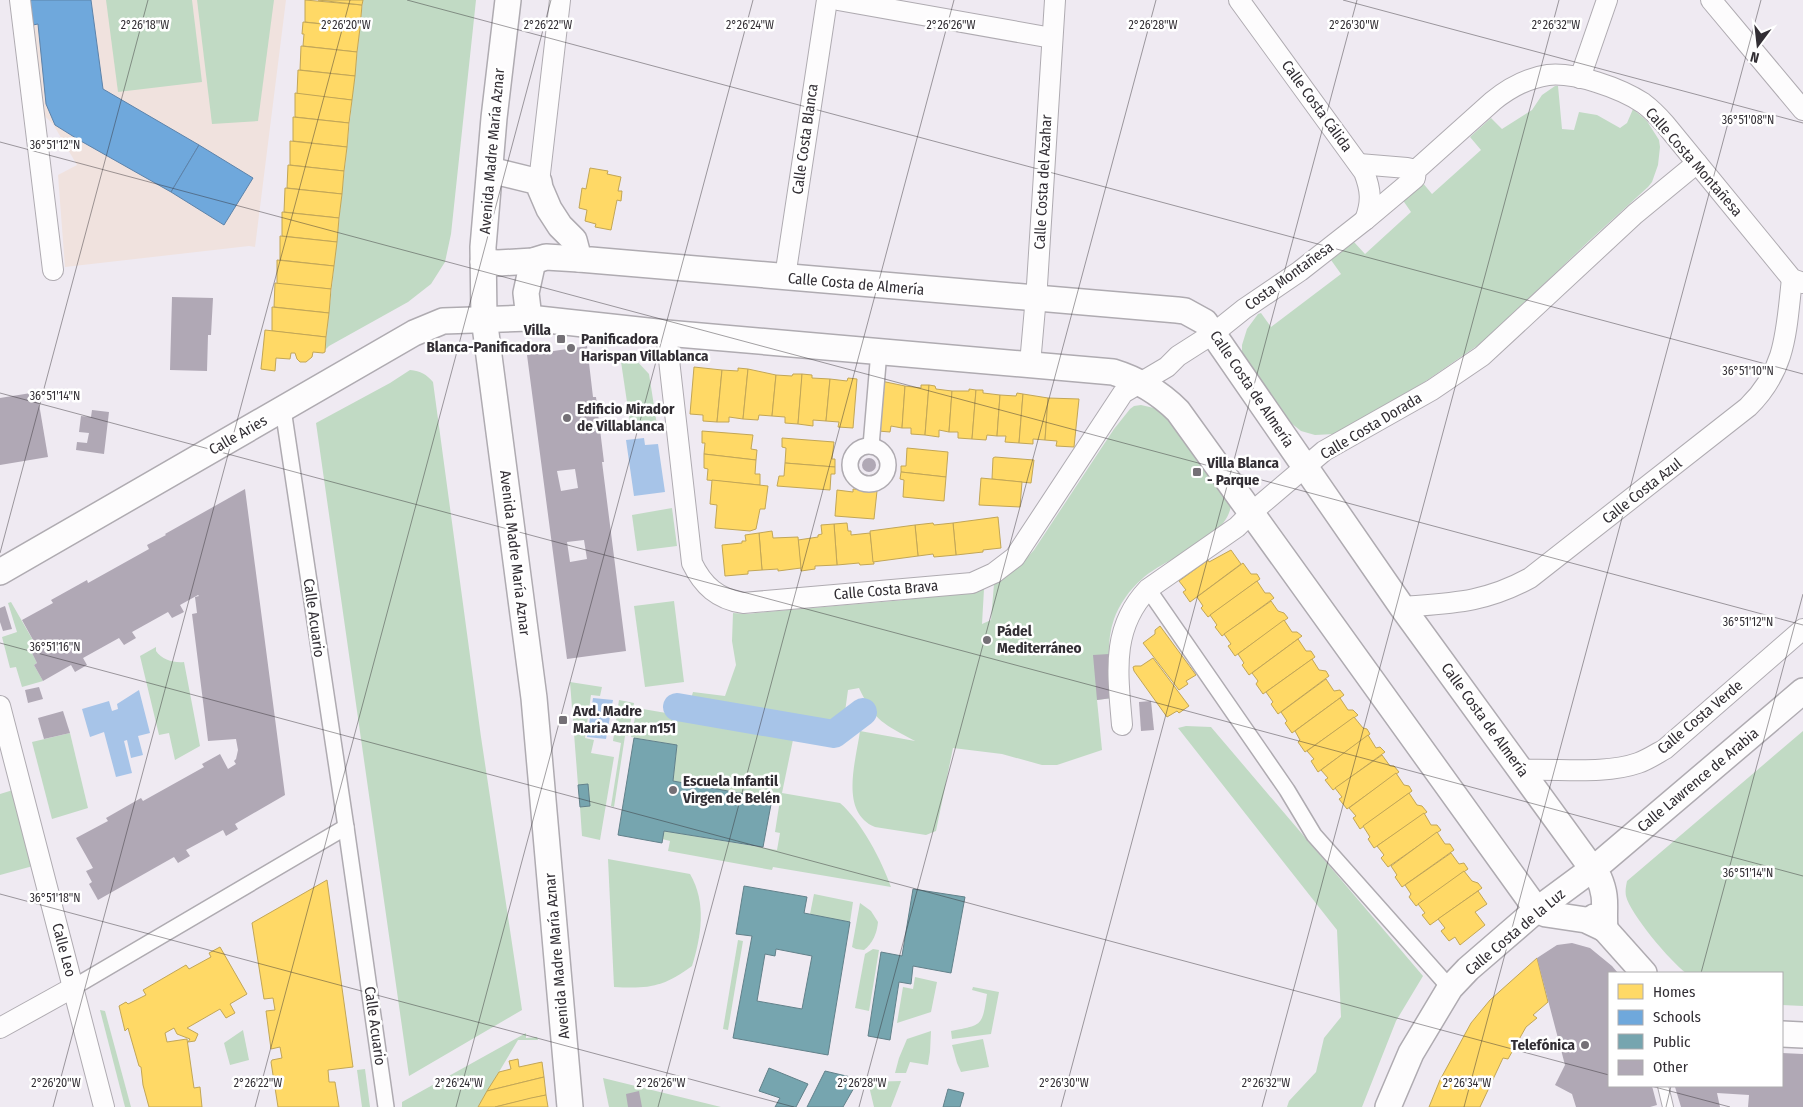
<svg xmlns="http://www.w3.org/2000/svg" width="1803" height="1107" font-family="'Fira Sans Condensed',sans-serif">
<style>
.education{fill:#f0e2de}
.green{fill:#c1dac4}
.water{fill:#a7c4e8}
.homes{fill:#ffd966;stroke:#c2a657}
.schools{fill:#6fa8dc;stroke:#5d83aa}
.public{fill:#76a5af;stroke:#62818a;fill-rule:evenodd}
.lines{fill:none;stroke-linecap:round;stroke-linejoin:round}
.canal{stroke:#a7c4e8;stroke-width:28}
.building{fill:#b0a8b5;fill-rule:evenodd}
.service-casing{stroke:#afabb1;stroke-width:12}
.pedestrian-casing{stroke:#afabb1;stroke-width:18}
.minor-casing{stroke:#afabb1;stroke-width:22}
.tertiary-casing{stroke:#afabb1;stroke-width:28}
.service{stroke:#fdfcfd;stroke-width:10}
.pedestrian{stroke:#fdfcfd;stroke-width:15}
.minor{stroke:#fdfcfd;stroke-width:20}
.tertiary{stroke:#fdfcfd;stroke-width:25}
.ticks{fill:none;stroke:#322e34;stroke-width:1;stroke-opacity:0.45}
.poi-dot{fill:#747076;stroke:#fff;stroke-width:2}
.labels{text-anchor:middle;stroke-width:5;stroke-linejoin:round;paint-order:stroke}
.street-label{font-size:15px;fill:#322e34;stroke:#fff}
.poi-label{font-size:15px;font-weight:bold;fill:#322e34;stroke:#fff;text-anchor:start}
.ticks-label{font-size:12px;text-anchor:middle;fill:#322e34;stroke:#fff;stroke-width:5;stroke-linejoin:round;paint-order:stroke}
</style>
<rect width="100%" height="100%" fill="#efeaf2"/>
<polygon class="education" points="20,0 286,0 255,247 249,246 65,267 58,175 77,165 53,124 33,105"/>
<g class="green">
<polygon points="106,0 192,0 202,82 118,92"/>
<polygon points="197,0 274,0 258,121 212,124"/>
<polygon points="363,0 476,0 451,234 445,262 431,284 408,302 329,346 325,350"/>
<polygon points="1555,86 1558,86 1562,129 1574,130 1579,112 1597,115 1620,128 1627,123 1633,109 1647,121 1659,140 1660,147 1658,165 1652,182 1648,187 1590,240 1484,341 1423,383 1334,434 1315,435 1301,431 1291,423 1281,420 1242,359 1242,345 1247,329 1258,314 1261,313 1271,327 1341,274 1331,260 1354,242 1365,254 1411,212 1402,199 1422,182 1432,194 1481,150 1470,137 1491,118 1502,129 1532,110 1542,95"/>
<polygon points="628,354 634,358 649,374 657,425 631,429 620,355"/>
<path d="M 410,370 C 421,371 426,374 433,382 L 481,737 L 522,1010 L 409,1076 L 316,423 L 390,383 Z"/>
<path d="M 1141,405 L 1154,408 L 1163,414 L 1168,413 L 1231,506 C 1225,541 1166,557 1142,579 C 1130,589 1119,605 1114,619 C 1105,645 1110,672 1112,698 L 1097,700 L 1102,750 L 1057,765 L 1042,765 L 1002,754 L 953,748 L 936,831 L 926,835 L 875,827 C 839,812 856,761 860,731 L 915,741 C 884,724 875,722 859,688 L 848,690 L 844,719 L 833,726 L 690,702 L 693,692 L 725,696 L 736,665 L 732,641 L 733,613 L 748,614 C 827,605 906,603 984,589 L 982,624 L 991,620 L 994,584 C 1010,575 1021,564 1034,550 L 1114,429 L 1130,409 L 1134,406 Z"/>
<polygon points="672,508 677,546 637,551 632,515"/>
<polygon points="674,601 684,682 645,687 634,606"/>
<polygon points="11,602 38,649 32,653 37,663 34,665 43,681 22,687 16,667 10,668 2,637 17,632 8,603"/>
<path d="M 156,647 L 156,651 C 162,660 174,663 184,662 L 200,746 L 175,760 L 169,733 L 159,735 L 140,656 Z"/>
<polygon points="570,682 602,687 600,696 591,695 585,738 594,740 591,753 614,757 600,840 582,836 580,807 590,806 588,784 578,785"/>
<polygon points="619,700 634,703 628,736 625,736 614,807 611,806 621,743 613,741"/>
<path d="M 637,708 L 794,735 L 782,793 L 840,803 C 861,821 882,861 891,887 L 773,867 L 772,870 L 668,851 L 670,841 L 662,839 L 664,831 L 777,850 L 780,833 L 775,832 L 780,800 L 673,781 L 677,745 L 631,737 Z"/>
<polygon points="1186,726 1211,727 1423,976 1396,1021 1362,1107 1287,1107 1289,1101 1316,1072 1324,1038 1341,1017 1337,930 1178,728"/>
<path d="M 1803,731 L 1803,1006 L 1782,1005 L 1782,973 L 1686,973 C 1671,962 1630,914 1626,896 C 1625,891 1626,886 1627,881 Z"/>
<polygon points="70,733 88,808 52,819 32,742"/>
<polygon points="13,790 33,866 0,875 0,794"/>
<path d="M 608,859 L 690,874 C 707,903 701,937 692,966 C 664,987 648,989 614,987 Z"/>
<polygon points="814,894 853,902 850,922 810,914"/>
<path d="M 860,903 L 871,911 L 878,922 C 877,933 873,943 864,950 L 856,949 L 852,947 Z"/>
<polygon points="738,940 743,941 728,1030 723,1029"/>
<polygon points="873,949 879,950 869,1011 855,1008 865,954"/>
<polygon points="915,977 937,982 931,1012 897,1023 903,987 913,989"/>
<path d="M 973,987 L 999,992 L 991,1034 L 952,1039 L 951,1031 C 983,1025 982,1026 987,994 L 972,990 Z"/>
<polygon points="100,1010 105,1011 131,1107 125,1107"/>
<polygon points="243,1030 249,1060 230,1065 224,1043"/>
<polygon points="931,1031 930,1052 928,1065 910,1062 906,1073 895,1073 899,1058 907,1039"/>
<polygon points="526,1033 526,1038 537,1037 538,1040 518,1040 478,1107 402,1107 402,1102"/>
<polygon points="983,1039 989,1067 961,1072 957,1063 952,1045"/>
<polygon points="365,1069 370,1107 362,1107 357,1070"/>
<polygon points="603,1078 721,1107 609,1107"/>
<polygon points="901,1081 891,1107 874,1107 868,1082"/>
</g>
<g class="water">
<polygon points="644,438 645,445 658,444 665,492 634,496 626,440"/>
<polygon points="139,690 150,733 138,736 143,755 131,758 127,740 124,741 132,773 116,777 104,732 90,737 82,709 109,701 112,711 118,709 117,704"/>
<polygon points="593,698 613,700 606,739 587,737"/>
</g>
<g class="homes">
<polygon points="305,0 362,5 360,28 305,22"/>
<polygon points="318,0 363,0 362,5"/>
<polygon points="303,22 360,28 357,52 303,46 304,34 302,34"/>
<polygon points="301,46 357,52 355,76 300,70"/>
<polygon points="298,70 355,76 352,100 297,94"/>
<polygon points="295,93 352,100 349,123 295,117"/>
<polygon points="293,117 349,123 347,147 293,141"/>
<polygon points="290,141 347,147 344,171 290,165"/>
<polygon points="288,165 344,171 342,194 287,188"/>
<polygon points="590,168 608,171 607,174 621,177 618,191 622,191 621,201 617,200 611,230 595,227 596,224 585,221 587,210 579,208 582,188 586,189"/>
<polygon points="285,188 342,194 339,218 284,212"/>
<polygon points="282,212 339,218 337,242 282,236"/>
<polygon points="280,236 337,242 334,266 280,260"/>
<polygon points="277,260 334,266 331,289 277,284"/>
<polygon points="275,283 331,289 329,313 274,307"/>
<polygon points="272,307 329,313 326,337 272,331"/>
<polygon points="265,330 326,337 325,352 323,353 313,352 312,357 306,362 300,362 297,359 295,353 291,353 290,359 276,358 275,371 261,369"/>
<polygon points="694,367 722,370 717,422 703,421 703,415 690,414"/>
<polygon points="738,368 748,369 743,419 729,417 729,422 717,422 722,370 738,371"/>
<polygon points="748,369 776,375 772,416 759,415 758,420 743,419"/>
<polygon points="793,374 802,374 802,377 798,424 785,423 785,417 772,416 776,375 792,376"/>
<polygon points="802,374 812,375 812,378 830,379 826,421 813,420 813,426 798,424"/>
<polygon points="848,378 857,379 853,428 838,427 839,422 826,421 830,379 847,381"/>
<polygon points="881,381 905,386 902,428 891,426 890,432 878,431"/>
<polygon points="921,385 929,385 925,435 911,434 911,428 902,428 905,386 921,388"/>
<polygon points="929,385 935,386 936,389 952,391 949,432 939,430 939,437 925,435"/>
<polygon points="969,389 976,390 972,439 958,438 958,432 949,432 952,391 969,391"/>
<polygon points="976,390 983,390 983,393 1000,395 997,436 987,435 986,440 972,439"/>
<polygon points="1017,393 1023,394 1019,443 1005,442 1006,436 997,436 1000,395 1016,396"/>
<polygon points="1023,394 1048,398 1045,440 1033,439 1033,444 1019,443"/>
<polygon points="1048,398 1079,399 1074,447 1056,446 1057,441 1045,440"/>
<polygon points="702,431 753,435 751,449 757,450 756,460 704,454 705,443 702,443"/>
<polygon points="782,438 834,442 832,459 835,459 835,467 785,463 786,448 782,447"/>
<polygon points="907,448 948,452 946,477 901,472 901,466 906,466"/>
<polygon points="704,454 756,460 755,474 760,474 760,485 707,480 708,469 704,468"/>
<polygon points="995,457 1034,460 1031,483 992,479 993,458"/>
<polygon points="785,463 835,467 835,474 831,474 830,490 777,486 779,476 784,476"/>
<polygon points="901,472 946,477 944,501 903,497 904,480 900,479"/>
<polygon points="981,478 1022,482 1020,507 979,505"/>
<polygon points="712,480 768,486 765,509 760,509 756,529 750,531 715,528 717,505 710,504"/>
<polygon points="853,489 877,491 874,519 835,516 837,490 853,492"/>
<polygon points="998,517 1001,548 983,550 983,552 956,555 953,523"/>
<polygon points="847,523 848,531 851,531 851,535 870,533 874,564 860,565 859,563 837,565 834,524"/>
<polygon points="933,523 934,525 953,523 956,555 934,557 933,554 918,556 915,525"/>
<polygon points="834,524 837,565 815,566 815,569 801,571 798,540 818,537 818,535 822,534 821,525"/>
<polygon points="915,525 918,556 873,562 870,531"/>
<polygon points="772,531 773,538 798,537 801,568 778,571 778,569 762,570 759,533"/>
<polygon points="759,533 762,570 748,571 748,574 725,576 722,545 742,543 742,541 746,541 745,535"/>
<polygon points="1231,550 1241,564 1190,602 1183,592 1186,590 1179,581 1208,560 1209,562"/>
<polygon points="1243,563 1251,574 1257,574 1260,579 1208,617 1201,608 1203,606 1197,597"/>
<polygon points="1257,581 1265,593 1270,593 1274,598 1222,636 1215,627 1217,625 1210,615"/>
<polygon points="1271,601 1278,611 1284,613 1288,618 1235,656 1228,646 1231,644 1224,634"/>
<polygon points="1284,620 1292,632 1297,632 1302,636 1249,675 1242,665 1244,663 1238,654"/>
<polygon points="1160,626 1196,675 1186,681 1188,684 1179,690 1143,643 1155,634 1155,630"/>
<polygon points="1298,639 1306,651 1311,651 1315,657 1263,694 1256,684 1258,681 1252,673"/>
<polygon points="1153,658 1189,706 1179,713 1177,711 1167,717 1134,671 1133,667 1135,666 1141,666"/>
<polygon points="1312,659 1319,670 1326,671 1329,676 1278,714 1271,704 1273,702 1266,692"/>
<polygon points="1326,679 1334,691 1340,690 1344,695 1292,733 1285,723 1287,721 1281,712"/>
<polygon points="1340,698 1348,710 1353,710 1358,715 1305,752 1298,742 1300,740 1295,731"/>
<polygon points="1354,717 1363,728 1367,729 1370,734 1318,772 1311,761 1314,759 1307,751"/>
<polygon points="1368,735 1376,748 1380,747 1385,752 1333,790 1325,780 1328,778 1321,770"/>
<polygon points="1382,755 1390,766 1394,766 1399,772 1347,809 1339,799 1342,797 1335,788"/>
<polygon points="1396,773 1404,785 1409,786 1412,791 1360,829 1353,818 1356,816 1349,808"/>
<polygon points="1409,793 1417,805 1422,806 1427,812 1374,848 1368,839 1370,837 1363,826"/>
<polygon points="1424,813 1431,825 1437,825 1441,830 1388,867 1381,858 1384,855 1377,846"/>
<polygon points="1437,832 1445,844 1450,844 1454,850 1402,887 1395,877 1397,875 1391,866"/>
<polygon points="1451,853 1459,864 1464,863 1468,869 1416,906 1409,897 1411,894 1405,885"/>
<polygon points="1464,871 1472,881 1478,883 1482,888 1430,925 1422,915 1425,913 1418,904"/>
<polygon points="327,880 353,1067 328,1070 329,1082 335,1082 339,1107 278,1107 271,1062 272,1060 282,1058 280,1047 271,1049 266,1011 275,1010 273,998 264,999 252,923"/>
<polygon points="1478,891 1487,904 1475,912 1485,925 1460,945 1455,937 1449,941 1441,931 1445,928 1438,919"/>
<polygon points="220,947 247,994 230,1004 235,1013 226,1018 220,1009 187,1028 198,1034 195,1041 188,1042 190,1039 177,1034 174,1028 165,1033 167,1042 187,1039 194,1088 200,1087 202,1107 149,1107 143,1085 141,1067 139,1066 128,1028 125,1031 119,1006 126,1002 128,1004 146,995 143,990 186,965 189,969 211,957 209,953"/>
<polygon points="1537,958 1548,1002 1533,1015 1537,1018 1526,1027 1508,1059 1503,1058 1480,1107 1429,1107 1440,1080 1471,1023 1490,1000"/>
<polygon points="518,1059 519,1067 542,1062 544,1077 487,1091 499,1072 511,1069 509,1061"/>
<polygon points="544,1077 546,1095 495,1107 478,1107 487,1091"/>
<polygon points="546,1095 548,1107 495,1107 531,1098"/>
</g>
<g class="schools">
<polygon points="30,0 91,0 103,89 199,145 171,192 79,140 55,125 46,104 38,24 33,25"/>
<polygon points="199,145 253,178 224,225 171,192"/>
</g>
<g class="public">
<polygon points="634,738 677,745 673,781 772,799 763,847 664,831 662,843 618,835"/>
<polygon points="588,784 590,806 580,807 578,785"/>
<path d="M 744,886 L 807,897 L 804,913 L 850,922 L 828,1055 L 733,1038 L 752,936 L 736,934 ZM 776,949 L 812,956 L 802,1009 L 757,1001 L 765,954 L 775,956 Z"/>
<polygon points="913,889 965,897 951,973 913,966 911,984 899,982 890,1040 868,1036 881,952 902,956"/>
<polygon points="769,1068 808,1084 796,1107 775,1107 780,1098 759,1091"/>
<polygon points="825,1071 859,1079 843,1107 807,1107"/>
<polygon points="948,1089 964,1093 960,1107 943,1107"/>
</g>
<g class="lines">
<polyline class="canal" points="677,707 834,734 863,712"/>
</g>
<g class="building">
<polygon points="172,297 213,298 211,335 208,335 207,371 170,370"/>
<path d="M 587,346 L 593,397 L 596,397 L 604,462 L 602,462 L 626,651 L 567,659 L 527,355 ZM 575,469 L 578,488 L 561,491 L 557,471 ZM 584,540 L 587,559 L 570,562 L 567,542 Z"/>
<polygon points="37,392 48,457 0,465 0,398"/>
<polygon points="92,410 109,412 104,454 76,450 77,442 87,443 89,433 79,432 81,416 91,417"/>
<circle cx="869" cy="465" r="7"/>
<polygon points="245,489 285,795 235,824 238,829 226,836 223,830 186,850 190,856 178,863 174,857 98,900 89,884 92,882 86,871 93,868 76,838 108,821 106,818 141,798 143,801 204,767 202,764 220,754 228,769 236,764 234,761 236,759 238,750 236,739 208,741 192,614 197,613 195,597 199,596 198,595 180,605 184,612 172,618 168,612 132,632 136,638 124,645 119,638 83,658 87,665 75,672 71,665 43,681 34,665 37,663 32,653 38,649 22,620 53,603 51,600 87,580 88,583 149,549 147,545 166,535 165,534"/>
<polygon points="5,606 12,629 3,631 0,622 0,608"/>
<polygon points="1109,654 1112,698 1097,700 1093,655"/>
<polygon points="39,687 43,699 28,703 25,690"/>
<polygon points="1151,701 1154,730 1141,731 1139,702"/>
<polygon points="63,711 70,733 44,739 38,718"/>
<polygon points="1572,943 1590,948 1612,966 1618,973 1609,973 1609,1086 1652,1086 1657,1105 1650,1107 1576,1107 1572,1094 1555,1085 1565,1065 1537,958 1557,945"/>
<polygon points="1782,1053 1803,1054 1803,1107 1748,1107 1749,1095 1717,1093 1720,1107 1681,1107 1675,1087 1679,1086 1782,1086"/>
<polygon points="639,1091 642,1107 628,1107 626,1094"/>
</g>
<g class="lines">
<defs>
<polyline id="service" points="1663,1086 1668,1107"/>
<g id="pedestrian">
<polyline points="283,409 346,827 386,1107"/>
<polyline points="871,446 879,351"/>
<circle cx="869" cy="465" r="19"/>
<polyline points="1148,589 1287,790 1314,835 1450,988"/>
<polyline points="74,987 346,827"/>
</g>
<g id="minor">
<polyline points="20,0 53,270"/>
<polyline points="838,0 1052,38"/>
<path d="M 1239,0 L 1364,172 C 1371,190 1372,202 1365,220"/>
<polyline points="1711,0 1803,110"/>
<polyline points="1580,78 1607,0"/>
<polyline points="1359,164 1407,168 1416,170"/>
<polyline points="539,182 560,0"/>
<polyline points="785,277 827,0"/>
<path d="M 666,333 L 692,563 C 703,586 718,599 743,603 L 972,583 L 994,573 L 1015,557 L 1123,393 L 1167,367 L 1178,356 L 1214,333 L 1244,309 L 1300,271 L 1365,220 L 1415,178 L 1416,170 L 1493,101 C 1509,88 1527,78 1548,75 C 1575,72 1620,88 1643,103 C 1651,109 1658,116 1665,124 L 1792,279 L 1803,283"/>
<polyline points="1030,364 1037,285 1055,0"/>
<path d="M 1402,607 C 1452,603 1484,603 1530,578 L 1748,407 C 1787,369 1786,330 1792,279"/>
<polyline points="0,706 104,1107"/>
<path d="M 1122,725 C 1118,675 1110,629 1148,589 L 1237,527 L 1251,513 L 1324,451 L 1432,390 L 1482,356 L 1635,214 L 1697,163"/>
<path d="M 1521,770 C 1557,768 1604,775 1638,763 C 1647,760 1656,754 1665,749 L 1803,629"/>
<polyline points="0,1028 74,987"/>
</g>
<g id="tertiary">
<polyline points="508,0 494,118 483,247 484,318 534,698 570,1107"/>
<path d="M 490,170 L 539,182 L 540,188 L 549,209 L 560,226 L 574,240 L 579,259 L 1177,310 L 1185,311 L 1205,322 L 1402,607 L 1599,878 C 1608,899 1603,908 1605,929"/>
<polyline points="483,262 498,263 533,261 546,257 579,259"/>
<polyline points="529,318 526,293 533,261"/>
<path d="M 0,572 L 414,333 L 443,321 L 529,318 L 666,333 L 1113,372 C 1139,380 1159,392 1178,411 L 1537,910 L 1546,914 L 1586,920 L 1605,929"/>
<polyline points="1594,917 1644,973"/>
<polyline points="1782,1034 1803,1035"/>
<polyline points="1388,1107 1411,1053 1450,988 1468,969 1534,912 1603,861 1803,691"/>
</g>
</defs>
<use href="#service" class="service-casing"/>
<use href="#pedestrian" class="pedestrian-casing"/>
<use href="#minor" class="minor-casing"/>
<use href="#tertiary" class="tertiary-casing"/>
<use href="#service" class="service"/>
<use href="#pedestrian" class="pedestrian"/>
<use href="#minor" class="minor"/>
<use href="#tertiary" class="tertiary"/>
</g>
<path class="ticks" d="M 407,0 L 1803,374M 1343,0 L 1803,123M 0,142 L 1803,625M 0,393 L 1803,876M 0,553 L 148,0M 0,643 L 1609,1075M 0,894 L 794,1107M 1701,973 L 1803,594M 1651,1086 L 1730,1107M 53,1107 L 350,0M 255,1107 L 551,0M 456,1107 L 753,0M 658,1107 L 954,0M 859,1107 L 1156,0M 1061,1107 L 1357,0M 1262,1107 L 1559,0M 1464,1107 L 1761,0M 1666,1107 L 1671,1086"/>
<g class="poi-dot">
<rect x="556" y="334" width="10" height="10" rx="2.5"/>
<circle cx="571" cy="348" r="5"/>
<circle cx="567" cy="418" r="5"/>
<rect x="1192" y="467" width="10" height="10" rx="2.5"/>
<circle cx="987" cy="640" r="5"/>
<rect x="558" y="715" width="10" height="10" rx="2.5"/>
<circle cx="673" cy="790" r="5"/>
<circle cx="1585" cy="1045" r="5"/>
</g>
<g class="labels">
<g class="street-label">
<text transform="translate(1317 106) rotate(54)" y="5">Calle Costa Cálida</text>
<text transform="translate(805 139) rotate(-82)" y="5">Calle Costa Blanca</text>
<text transform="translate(492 151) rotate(-85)" y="5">Avenida Madre María Aznar</text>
<text transform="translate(1694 162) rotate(49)" y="5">Calle Costa Montañesa</text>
<text transform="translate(1043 182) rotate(-87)" y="5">Calle Costa del Azahar</text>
<text transform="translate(1289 276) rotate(-36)" y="5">Costa Montañesa</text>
<text transform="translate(856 284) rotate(5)" y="5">Calle Costa de Almería</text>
<text transform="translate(1252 389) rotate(56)" y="5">Calle Costa de Almería</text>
<text transform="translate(1371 426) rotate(-31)" y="5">Calle Costa Dorada</text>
<text transform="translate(238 435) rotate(-30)" y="5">Calle Aries</text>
<text transform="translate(1642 491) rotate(-38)" y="5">Calle Costa Azul</text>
<text transform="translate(515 553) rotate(83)" y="5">Avenida Madre María Aznar</text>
<text transform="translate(886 590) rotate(-5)" y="5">Calle Costa Brava</text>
<text transform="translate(314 618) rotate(82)" y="5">Calle Acuario</text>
<text transform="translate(1700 717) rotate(-40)" y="5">Calle Costa Verde</text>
<text transform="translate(1485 720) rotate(54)" y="5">Calle Costa de Almería</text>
<text transform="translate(1698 780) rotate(-40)" y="5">Calle Lawrence de Arabia</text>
<text transform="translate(1515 932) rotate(-40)" y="5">Calle Costa de la Luz</text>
<text transform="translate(64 950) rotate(75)" y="5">Calle Leo</text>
<text transform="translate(557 956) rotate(-95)" y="5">Avenida Madre María Aznar</text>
<text transform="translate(375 1026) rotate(82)" y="5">Calle Acuario</text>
</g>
<g class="poi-label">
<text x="551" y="335" text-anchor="end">Villa<tspan x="551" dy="17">Blanca-Panificadora</tspan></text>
<text x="581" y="344">Panificadora<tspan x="581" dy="17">Harispan Villablanca</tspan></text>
<text x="577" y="414">Edificio Mirador<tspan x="577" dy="17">de Villablanca</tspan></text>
<text x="1207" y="468">Villa Blanca<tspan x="1207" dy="17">- Parque</tspan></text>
<text x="997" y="636">Pádel<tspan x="997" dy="17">Mediterráneo</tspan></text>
<text x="573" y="716">Avd. Madre<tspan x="573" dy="17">Maria Aznar n151</tspan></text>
<text x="683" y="786">Escuela Infantil<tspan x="683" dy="17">Virgen de Belén</tspan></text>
<text x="1575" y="1050" text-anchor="end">Telefónica</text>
</g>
</g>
<g class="ticks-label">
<text x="145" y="29">2°26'18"W</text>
<text x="346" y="29">2°26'20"W</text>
<text x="548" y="29">2°26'22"W</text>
<text x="750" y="29">2°26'24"W</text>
<text x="951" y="29">2°26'26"W</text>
<text x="1153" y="29">2°26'28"W</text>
<text x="1354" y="29">2°26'30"W</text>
<text x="1556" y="29">2°26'32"W</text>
<text x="1748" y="124">36°51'08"N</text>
<text x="55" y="149">36°51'12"N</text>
<text x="1748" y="375">36°51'10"N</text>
<text x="55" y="400">36°51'14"N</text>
<text x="1748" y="626">36°51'12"N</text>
<text x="55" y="651">36°51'16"N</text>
<text x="1748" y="877">36°51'14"N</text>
<text x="55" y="902">36°51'18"N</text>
<text x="56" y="1087">2°26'20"W</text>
<text x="258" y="1087">2°26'22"W</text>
<text x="459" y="1087">2°26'24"W</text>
<text x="661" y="1087">2°26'26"W</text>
<text x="862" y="1087">2°26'28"W</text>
<text x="1064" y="1087">2°26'30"W</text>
<text x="1266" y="1087">2°26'32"W</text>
<text x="1467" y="1087">2°26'34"W</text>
</g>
<rect x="1608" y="972" width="175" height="115" fill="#ffffff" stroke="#adabae"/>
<rect x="1618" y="984" width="25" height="15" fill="#ffd966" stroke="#adabae"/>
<text x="1653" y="997" font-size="15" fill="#322e34">Homes</text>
<rect x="1618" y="1010" width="25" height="15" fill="#6fa8dc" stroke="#adabae"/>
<text x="1653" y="1022" font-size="15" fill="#322e34">Schools</text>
<rect x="1618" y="1034" width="25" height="15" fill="#76a5af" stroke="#adabae"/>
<text x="1653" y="1047" font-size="15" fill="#322e34">Public</text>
<rect x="1618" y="1060" width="25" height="15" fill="#b0a8b5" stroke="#adabae"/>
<text x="1653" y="1072" font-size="15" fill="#322e34">Other</text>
<g transform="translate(1758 45) rotate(195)" stroke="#ffffff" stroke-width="4" paint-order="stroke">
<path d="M0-4L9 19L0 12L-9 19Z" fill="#322e34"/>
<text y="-8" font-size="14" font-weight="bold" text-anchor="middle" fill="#322e34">N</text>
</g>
</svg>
